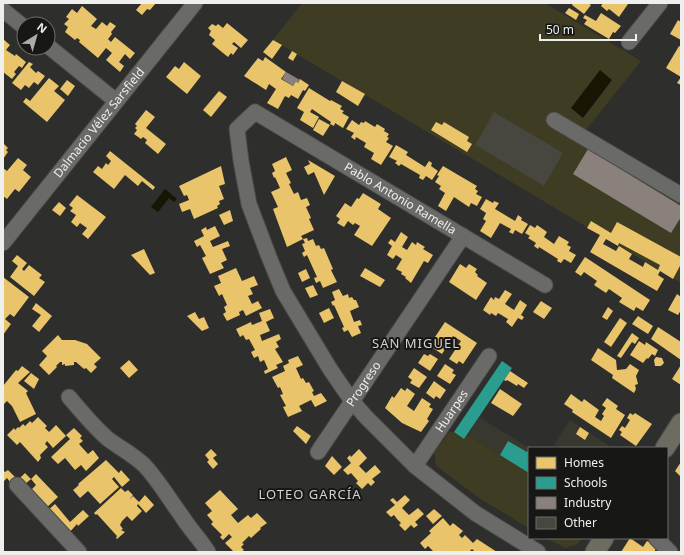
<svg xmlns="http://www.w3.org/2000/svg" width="684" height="555" font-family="'Noto Sans',sans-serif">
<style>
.built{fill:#38382f}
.green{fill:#3e3c22}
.water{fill:#181504}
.homes{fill:#e9c46a;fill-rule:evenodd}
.schools{fill:#2a9d8f}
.industry{fill:#8a817c}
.building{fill:#47463f}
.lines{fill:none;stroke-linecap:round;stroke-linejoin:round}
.minor-casing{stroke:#4a4a48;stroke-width:17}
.major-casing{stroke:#4a4a48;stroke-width:21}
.minor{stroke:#6a6a68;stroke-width:15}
.major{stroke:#6d6c61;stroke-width:19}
.labels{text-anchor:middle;stroke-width:4;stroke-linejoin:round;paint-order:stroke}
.street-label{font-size:12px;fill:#efefed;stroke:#171715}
.neighbourhood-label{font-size:13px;letter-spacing:1px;fill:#d4d3cf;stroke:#171715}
</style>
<rect width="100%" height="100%" fill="#2e2e2c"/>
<g class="built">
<polygon points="479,417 529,448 529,473 468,435"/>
<polygon points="570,420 612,448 561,448 554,444"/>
</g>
<g class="green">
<polygon points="302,3 545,3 641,61 586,130 681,187 681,283 273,40"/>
<polygon points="449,432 454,432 464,439 468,435 529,473 529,528 479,498 436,466 434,453"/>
<polygon points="546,538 582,538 578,544 565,548"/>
</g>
<g class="water">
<polygon points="600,70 612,80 583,118 571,108"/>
<polygon points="165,189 177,199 174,202 169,198 158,212 151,207"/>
</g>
<g class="homes">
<polygon points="142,3 156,3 150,10 147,9 142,15 136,10"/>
<polygon points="573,3 588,3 591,5 584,14 572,5"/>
<polygon points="603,3 626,3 628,4 619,17 609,9 607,11 601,6"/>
<polygon points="82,6 97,19 91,26 96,29 102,22 107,26 110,22 116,26 111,32 112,34 108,39 111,42 115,37 135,53 130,59 125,54 119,62 124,66 120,72 106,60 112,53 106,48 98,58 79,42 80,40 77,38 75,40 65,32 68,27 64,24 69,19 66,17 72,9 77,13"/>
<polygon points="569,8 579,14 576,20 565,13"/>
<polygon points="601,13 621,26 615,33 613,32 609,39 584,24 587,20 583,18 585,15 596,21"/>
<polygon points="678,20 681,22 681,40 670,34"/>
<polygon points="227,23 248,40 241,48 234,42 232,44 238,48 233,55 231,53 228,57 212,44 215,40 209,35 211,31 208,28 212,24 216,26 218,24 223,28"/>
<polygon points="3,39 10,45 6,50 15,56 16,54 26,62 22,68 19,66 14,72 16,74 12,79 3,72 3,54 4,52 3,51"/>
<polygon points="273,40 282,45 272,59 263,52"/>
<polygon points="679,46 681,47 681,85 677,83 681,77 666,68"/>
<polygon points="292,51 297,54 293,61 288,58"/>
<polygon points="265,57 286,72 281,79 293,86 296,81 298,83 300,79 309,85 305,91 303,90 298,99 291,95 289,98 285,96 278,109 267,103 276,89 269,84 266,90 244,76 258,58 263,61"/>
<polygon points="29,62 33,64 30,67 36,73 38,71 45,76 38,85 34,82 29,88 25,85 21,90 12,83"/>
<polygon points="184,62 201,76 187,94 166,77 175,66 179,69"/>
<polygon points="49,78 59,86 54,91 65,100 47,122 23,102 26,98 30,101"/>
<polygon points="67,80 75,86 68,96 60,89"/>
<polygon points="342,81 365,94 358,106 336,92"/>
<polygon points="309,88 330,101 331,100 342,106 340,109 344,111 342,113 349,117 343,128 335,123 334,126 330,124 331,122 312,109 310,112 319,117 313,128 300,120 304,112 297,108"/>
<polygon points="219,91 227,97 211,117 203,110"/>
<polygon points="146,110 155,117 146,128 166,144 158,154 145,143 147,140 143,137 141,139 134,134 137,130 135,128 137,126 135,124"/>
<polygon points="319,119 330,125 323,136 313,130"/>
<polygon points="352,120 359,125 361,122 364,123 365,121 375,127 377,124 385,129 384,131 389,134 387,137 389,138 386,142 393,146 381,165 371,159 374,153 364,147 366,143 356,137 355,140 351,137 354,133 346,129"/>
<polygon points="436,122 442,125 444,122 469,137 467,141 472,144 467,152 431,130"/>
<polygon points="3,143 8,148 6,150 8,152 3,159"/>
<polygon points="396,145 408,152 406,155 425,167 429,161 432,163 431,166 438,171 432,180 426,176 423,180 419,178 420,175 401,164 399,166 395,163 397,161 389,157"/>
<polygon points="110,151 155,187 153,190 142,181 138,186 125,175 114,189 93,172 98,166 102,169 106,163 108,165 111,161 106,156"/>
<polygon points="286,157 292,170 286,173 291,183 289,184 294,194 298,192 301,200 307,198 310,205 306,207 311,218 309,219 314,230 301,236 303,239 307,238 308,241 313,239 316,246 319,245 321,249 324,248 333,269 331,270 337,282 323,288 320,281 316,283 314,278 317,277 307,255 304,257 302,253 305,251 302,244 305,243 303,239 287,247 273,209 278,207 271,192 280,188 275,177 274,178 272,173 275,171 272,164"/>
<polygon points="18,158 27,165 23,170 31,177 19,192 15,189 7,199 3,196 3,168 7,171"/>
<polygon points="308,160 335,176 324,195 314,172 308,175 304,167 310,164"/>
<polygon points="221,166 225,184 219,186 224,199 219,201 220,204 217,206 218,208 194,219 190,209 182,212 179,204 189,200 187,195 184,196 179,186"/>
<polygon points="443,166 477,186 475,189 478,191 476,194 482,197 477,206 471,203 469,207 454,197 446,211 438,206 445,193 439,189 441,186 435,182 439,176 437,175"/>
<polygon points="363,193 381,204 378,209 391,218 372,246 354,235 360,226 355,223 353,225 348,221 344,227 337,223 340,219 336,216 345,203 351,207 357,198 359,199"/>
<polygon points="77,195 106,217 88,239 82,234 87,228 80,223 77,227 71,222 76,215 70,211 73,208 69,205"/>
<polygon points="486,199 493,203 494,201 499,203 495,209 515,221 518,215 522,218 521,220 528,224 522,234 515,230 513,234 509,232 511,229 500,223 491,238 480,231 486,221 483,219 486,213 480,209"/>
<polygon points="59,202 66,208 60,216 52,210"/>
<polygon points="230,210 233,221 224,225 219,215"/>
<path d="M 591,221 L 611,233 L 617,222 L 681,257 L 681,264 L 673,279 L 660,271 L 658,275 L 664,279 L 657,291 L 590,252 L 600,235 L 587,228 ZM 606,239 L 618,246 L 619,243 L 660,265 L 658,270 L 645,262 L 643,267 L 629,259 L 632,254 L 619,246 L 616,251 L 603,244 Z"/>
<polygon points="530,225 535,228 537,225 547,232 544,237 554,244 559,236 569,242 567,245 571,247 569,251 576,255 571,263 564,259 561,263 557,261 558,259 539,247 538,249 534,246 536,243 528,238 530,236 525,233"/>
<polygon points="215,226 220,236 210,241 213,247 228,241 230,246 222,249 227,260 221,263 224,268 210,274 202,258 206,256 200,245 197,247 194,241 204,236 201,230 206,227 207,230"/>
<polygon points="401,232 408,237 402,247 407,250 412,242 416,245 417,242 425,247 423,249 433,255 428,263 424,261 411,283 405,278 406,277 401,274 402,272 396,269 402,259 396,255 393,259 387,255 392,246 388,243 391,239 395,242"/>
<polygon points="144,249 155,273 150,275 131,255"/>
<polygon points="17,255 27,263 22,269 24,271 29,265 42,275 39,278 45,282 34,296 10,277 18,266 12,261"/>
<polygon points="585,257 650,300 643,311 636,307 634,311 619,302 622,298 609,289 606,293 594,285 597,281 584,272 581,276 575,272"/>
<polygon points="460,264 466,268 469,264 477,269 475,272 478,275 477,276 487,283 476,300 449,282"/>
<polygon points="236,268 242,281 254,276 258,285 250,288 253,294 248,296 252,304 258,301 262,308 246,316 243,310 239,312 240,315 227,321 223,314 226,312 224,307 227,305 222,294 219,296 214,286 221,283 218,276"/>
<polygon points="365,268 385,280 380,287 360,276"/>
<polygon points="306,269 310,278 302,282 298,273"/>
<polygon points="3,277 29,297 14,317 10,314 5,319 11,324 3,335"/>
<polygon points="313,285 318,295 310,298 305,288"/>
<polygon points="339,289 343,296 348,294 349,298 352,297 354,300 356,300 359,307 350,311 354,322 360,320 362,325 358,326 361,333 352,337 348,330 344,332 342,328 344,327 334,305 333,306 331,302 335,300 332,292"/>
<polygon points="505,290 512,294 505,304 514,310 520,300 527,305 521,315 524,317 522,320 518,318 512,327 506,322 508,319 498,313 496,316 491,313 490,315 483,310 491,297 494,300 495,297 499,299"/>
<polygon points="677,294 681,297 681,310 678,315 668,310"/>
<polygon points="541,301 552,308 544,319 533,312"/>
<polygon points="36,303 52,316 39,332 32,326 41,315 32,309"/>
<polygon points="608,307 613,311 607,320 602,317"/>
<polygon points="329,308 334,318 324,323 319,313"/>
<polygon points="270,309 274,318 266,322 270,331 260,335 262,341 279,334 281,339 276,342 279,347 275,349 283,362 276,365 278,368 265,374 264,371 268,369 264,360 260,362 258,356 254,358 251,352 255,350 249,339 246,340 243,335 240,337 236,329 251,322 252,325 262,321 259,313"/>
<polygon points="195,312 199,319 204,317 209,328 202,331 187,316"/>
<polygon points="638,316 653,326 648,334 632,324"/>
<polygon points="620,318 627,323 611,347 604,342"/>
<polygon points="445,322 477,343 463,364 459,361 457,364 449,359 461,341 453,336 442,354 433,348 435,345 431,343"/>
<polygon points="658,327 681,342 681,360 651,339"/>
<polygon points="632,333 639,338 635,344 632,342 621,358 617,356"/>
<polygon points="58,335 62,340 75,340 87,344 101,358 94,364 97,367 91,373 86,368 84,369 76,362 74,362 74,365 65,366 65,364 62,365 62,362 60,362 56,366 57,367 49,375 39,365 47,356 42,351"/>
<polygon points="639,341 645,345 646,342 658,350 655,356 652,354 648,359 647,358 643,363 630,355"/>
<polygon points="598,348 616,360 617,370 626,369 630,364 639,370 636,376 638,384 635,385 636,389 634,393 612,378 613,375 591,360"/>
<polygon points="424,354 428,356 430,354 438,359 430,371 418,363"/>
<polygon points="298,356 303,365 296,368 301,379 303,378 306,383 309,382 314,391 312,392 314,396 321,393 327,401 315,407 311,400 299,406 302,411 288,417 283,407 286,406 280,395 283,394 280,387 278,388 272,377 285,371 283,366 289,363 288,360"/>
<polygon points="656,357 662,358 664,363 661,366 655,366 654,360"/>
<polygon points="129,360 138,370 129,378 120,368"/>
<polygon points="445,364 454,370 452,373 456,375 450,384 437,376"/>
<polygon points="681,365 681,385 672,379"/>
<polygon points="22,366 30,372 18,383 28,391 26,393 36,414 20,422 12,406 7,401 4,404 3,403 3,386 16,370 18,371"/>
<polygon points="414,368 427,377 419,388 410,383 412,380 408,377"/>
<polygon points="510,371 528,383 524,388 518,384 517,386 507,380 506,381 504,380"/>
<polygon points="31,373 39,379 34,389 24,381"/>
<polygon points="434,381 446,390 440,399 436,396 434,399 426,393"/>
<polygon points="401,388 405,391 407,388 415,394 407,406 414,411 422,398 431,404 429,407 433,409 427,419 429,421 421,432 402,423 385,408 392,396 394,398"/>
<polygon points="500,389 522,404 513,416 491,403"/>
<polygon points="571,394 582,402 584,399 599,410 595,417 601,421 604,416 602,414 606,408 602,405 607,398 618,406 616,409 625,415 611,438 572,412 573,410 564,404"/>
<polygon points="630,413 633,415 635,413 652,424 636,446 620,435 622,432 619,430 622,426 625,428 630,420 627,418"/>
<polygon points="38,417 47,426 45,428 49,432 56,425 66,436 53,448 47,441 45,444 48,447 40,455 41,458 38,462 20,442 17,445 7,435 14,428 15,430 18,427 19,428 23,424 25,426 30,421 32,423"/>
<polygon points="297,426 311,436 306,444 293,431"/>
<polygon points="580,427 589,433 585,440 576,434"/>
<polygon points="74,428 82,436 80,438 83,441 79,444 88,454 93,450 99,458 86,471 81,465 75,470 65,458 58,464 51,457 70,439 66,435"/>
<polygon points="211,449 217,455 213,458 218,464 213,469 208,463 207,462 209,460 205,455"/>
<polygon points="359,449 367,458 359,466 366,473 375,465 381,472 372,479 375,482 371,486 368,483 362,489 356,483 358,481 351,473 348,475 343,470 351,463 347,458 350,455 351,457"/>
<polygon points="332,456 342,467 334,475 325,466"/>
<polygon points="106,460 119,473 121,470 130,480 122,487 114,477 112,479 119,487 100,504 88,491 80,498 73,490 79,485 78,484"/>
<polygon points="681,462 681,477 675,471"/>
<polygon points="3,470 5,472 8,470 15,477 10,482 7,478 3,482"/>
<polygon points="25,473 31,479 36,474 58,497 45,509 29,492 36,485 31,479 23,486 18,480"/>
<polygon points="121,488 125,492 128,490 133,495 129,500 133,496 139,502 145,495 154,505 146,513 138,504 137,506 142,511 132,521 127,516 122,521 120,525 123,529 121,530 125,532 117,539 116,538 117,536 97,514 96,515 94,513"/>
<polygon points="220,490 238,509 231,515 238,523 248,515 251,518 257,513 267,523 260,528 261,529 251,538 249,536 242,543 244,544 241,547 244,550 241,552 234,552 225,543 232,537 229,534 223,540 220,537 222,535 211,524 213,522 207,515 212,511 205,503"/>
<polygon points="405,495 410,500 402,508 409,515 418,508 424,514 415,522 418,525 414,528 411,525 405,531 399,525 401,523 397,519 394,515 391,517 386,512 395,505 390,500 393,498 397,502"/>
<polygon points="55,504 70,522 83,510 89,516 78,526 77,524 68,534 47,511"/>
<polygon points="434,509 442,516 433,524 426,516"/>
<polygon points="443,518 450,526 453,523 463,531 459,535 462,538 465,535 473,543 477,539 497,552 475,552 472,549 469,552 434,552 428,546 425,549 420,543 431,533 429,531"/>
<polygon points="630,538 643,547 647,541 657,547 654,552 621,552"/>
</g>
<g class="schools">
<polygon points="502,361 512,368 464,439 454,432"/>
<polygon points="508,441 527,452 528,451 529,452 529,473 500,455"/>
</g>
<g class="industry">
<polygon points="286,72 300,80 298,83 296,81 293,86 282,79"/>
<polygon points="588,149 681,206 681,217 671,233 573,174"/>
</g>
<polygon class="building" points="494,112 563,153 544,186 475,145"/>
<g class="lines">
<defs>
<g id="minor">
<polyline points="3,10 24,27"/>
<polyline points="629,42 660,3"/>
<polyline points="48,46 116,101"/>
<polyline points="554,120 681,195"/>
<path id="s1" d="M 3,243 L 195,3"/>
<path d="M 69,397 C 81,411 93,426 108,439 C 120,448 134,455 145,466 C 159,481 169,499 181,515 C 189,528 200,539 208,552"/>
<path id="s2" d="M 318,452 L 463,236"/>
<path id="s3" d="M 415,466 L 489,356"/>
<polyline points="17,485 79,552"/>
<polyline points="656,538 670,552"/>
<path id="s4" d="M 538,552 L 475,513 L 415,466 L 366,417 L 352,401 L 330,369 L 283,291 L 269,257 L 249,204 L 241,161 L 237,129 L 255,112 L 545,285"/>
</g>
<g id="major">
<polyline points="665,448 681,423"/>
<polyline points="595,552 604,538"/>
</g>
</defs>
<use href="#minor" class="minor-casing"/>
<use href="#major" class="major-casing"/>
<use href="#minor" class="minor"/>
<use href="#major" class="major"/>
</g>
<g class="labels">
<g class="street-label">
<text dy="4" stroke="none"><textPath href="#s1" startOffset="154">Dalmacio Vélez Sarsfield</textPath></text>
<text dy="4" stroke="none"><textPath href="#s4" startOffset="734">Pablo Antonio Ramella</textPath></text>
<text dy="4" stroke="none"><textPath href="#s2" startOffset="82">Progreso</textPath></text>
<text dy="4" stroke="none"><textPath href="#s3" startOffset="66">Huarpes</textPath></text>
</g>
<g class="neighbourhood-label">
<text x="416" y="348">SAN MIGUEL</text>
<text x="310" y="499">LOTEO GARCÍA</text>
</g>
</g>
<rect width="684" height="555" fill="none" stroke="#efefed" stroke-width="8"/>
<rect x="528" y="447" width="140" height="92" fill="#171715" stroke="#6d6d6b"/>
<rect x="536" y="457" width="20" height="12" fill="#e9c46a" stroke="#6d6d6b"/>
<text x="564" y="467" font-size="12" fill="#efefed">Homes</text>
<rect x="536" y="477" width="20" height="12" fill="#2a9d8f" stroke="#6d6d6b"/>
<text x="564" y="487" font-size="12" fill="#efefed">Schools</text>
<rect x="536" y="497" width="20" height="12" fill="#8a817c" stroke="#6d6d6b"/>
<text x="564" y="507" font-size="12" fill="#efefed">Industry</text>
<rect x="536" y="517" width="20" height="12" fill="#47463f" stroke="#6d6d6b"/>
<text x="564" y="527" font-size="12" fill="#efefed">Other</text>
<g transform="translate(36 36) rotate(37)"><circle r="19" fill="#171715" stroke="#6d6d6b"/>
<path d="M0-3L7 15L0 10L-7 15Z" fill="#ababa9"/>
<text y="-6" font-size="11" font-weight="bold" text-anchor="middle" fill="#efefed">N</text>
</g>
<path d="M540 34v6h96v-6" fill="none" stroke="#efefed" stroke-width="2"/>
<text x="546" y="34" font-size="12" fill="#efefed" stroke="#171715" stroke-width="3" paint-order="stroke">50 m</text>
</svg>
